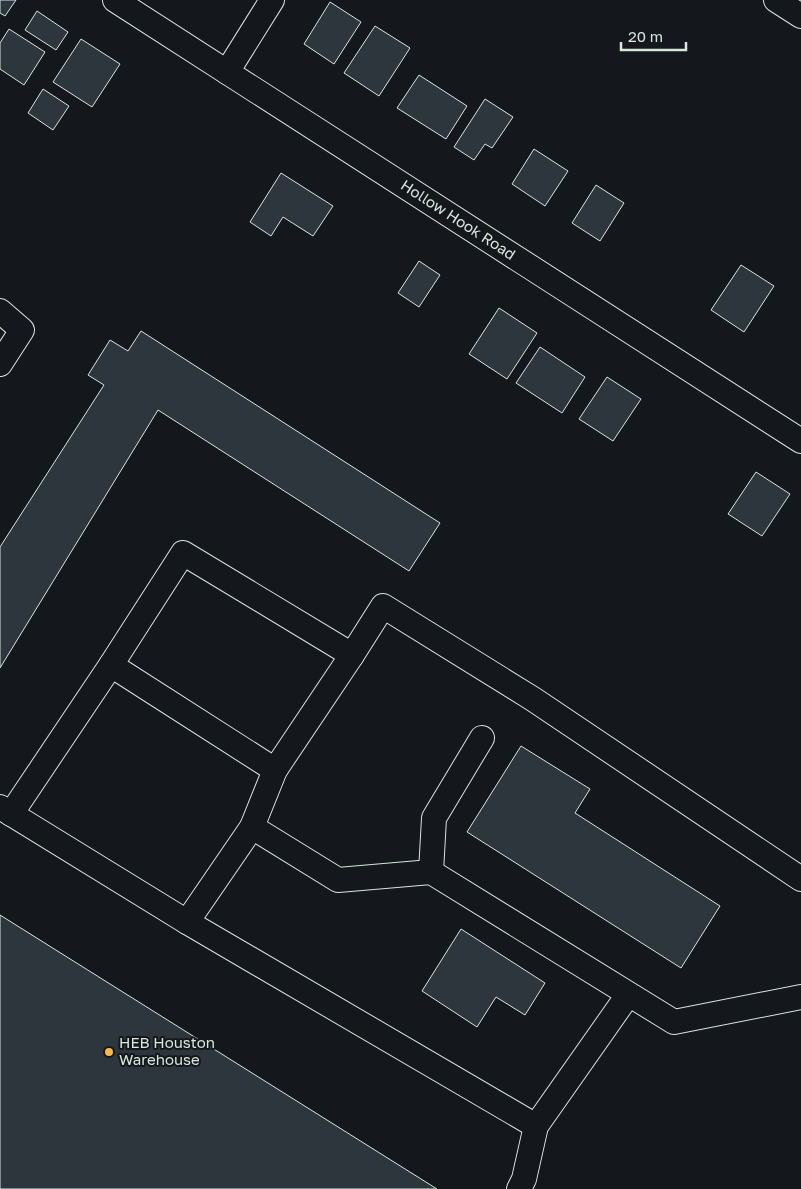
<svg xmlns="http://www.w3.org/2000/svg" width="801" height="1189" font-family="'Golos Text',sans-serif">
<style>
.building{fill:#2c363c;stroke:#d8e6dc}
.lines{fill:none;stroke-linecap:round;stroke-linejoin:round}
.minor-casing{stroke:#d8e6dc;stroke-width:26}
.minor{stroke:#14181c;stroke-width:24}
.poi-dot{fill:#ffb74d;stroke:#14181c;stroke-width:2}
.labels{text-anchor:middle;stroke-width:4;stroke-linejoin:round;paint-order:stroke}
.street-label{font-size:15px;fill:#d8e6dc;stroke:#14181c}
.poi-label{font-size:15px;fill:#d8e6dc;stroke:#14181c;text-anchor:start}
</style>
<rect width="100%" height="100%" fill="#14181c"/>
<g class="building">
<polygon points="0,0 16,0 5,16 0,13"/>
<polygon points="330,2 361,22 334,64 304,44"/>
<polygon points="37,11 68,32 56,50 25,30"/>
<polygon points="375,26 410,48 379,96 344,73"/>
<polygon points="9,29 45,52 24,85 0,69 0,43"/>
<polygon points="81,39 120,64 92,107 53,82"/>
<polygon points="419,75 467,106 446,139 397,108"/>
<polygon points="43,89 69,106 53,130 28,113"/>
<polygon points="485,99 513,117 492,148 485,144 474,160 454,147"/>
<polygon points="534,149 568,171 545,206 512,184"/>
<polygon points="281,173 333,206 313,236 283,217 271,236 250,222"/>
<polygon points="596,185 624,203 600,241 572,223"/>
<polygon points="419,261 440,275 419,307 398,293"/>
<polygon points="741,265 774,286 744,332 711,310"/>
<polygon points="499,308 537,333 507,379 469,354"/>
<polygon points="141,331 440,523 409,571 158,410 0,668 0,547 104,385 88,375 110,340 128,351"/>
<polygon points="540,347 585,377 562,413 516,383"/>
<polygon points="607,377 641,399 613,441 579,419"/>
<polygon points="756,472 790,494 762,536 728,514"/>
<polygon points="521,746 590,789 575,813 720,906 681,968 467,832"/>
<polygon points="0,915 437,1189 0,1189"/>
<polygon points="461,929 545,983 525,1015 496,997 477,1027 422,991"/>
</g>
<g class="lines">
<defs>
<g id="minor">
<polyline points="115,0 801,441"/>
<polyline points="776,0 801,16"/>
<polyline points="227,72 272,0"/>
<polyline points="0,311 22,330 0,364"/>
<polyline points="352,655 383,606 533,699 801,879"/>
<polyline points="111,665 275,770"/>
<polyline points="0,807 187,922 536,1126"/>
<polyline points="11,814 111,665 183,553 352,655 275,770 252,827 187,922"/>
<polyline points="252,827 338,880 431,872 674,1022 801,997"/>
<polyline points="431,872 434,818 482,738"/>
<polyline points="519,1189 524,1179 536,1126 628,995"/>
</g>
</defs>
<use href="#minor" class="minor-casing"/>
<use href="#minor" class="minor"/>
</g>
<circle class="poi-dot" cx="109" cy="1052" r="5"/>
<g class="labels">
<g class="street-label">
<text transform="translate(458 220) rotate(33)" y="5">Hollow Hook Road</text>
</g>
<g class="poi-label">
<text x="119" y="1048">HEB Houston<tspan x="119" dy="17">Warehouse</tspan></text>
</g>
</g>
<path d="M621 42v8h65v-8" fill="none" stroke="#d8e6dc" stroke-width="2.5"/>
<text x="628" y="42" font-size="15" fill="#d8e6dc" stroke="#14181c" stroke-width="4" paint-order="stroke">20 m</text>
</svg>
